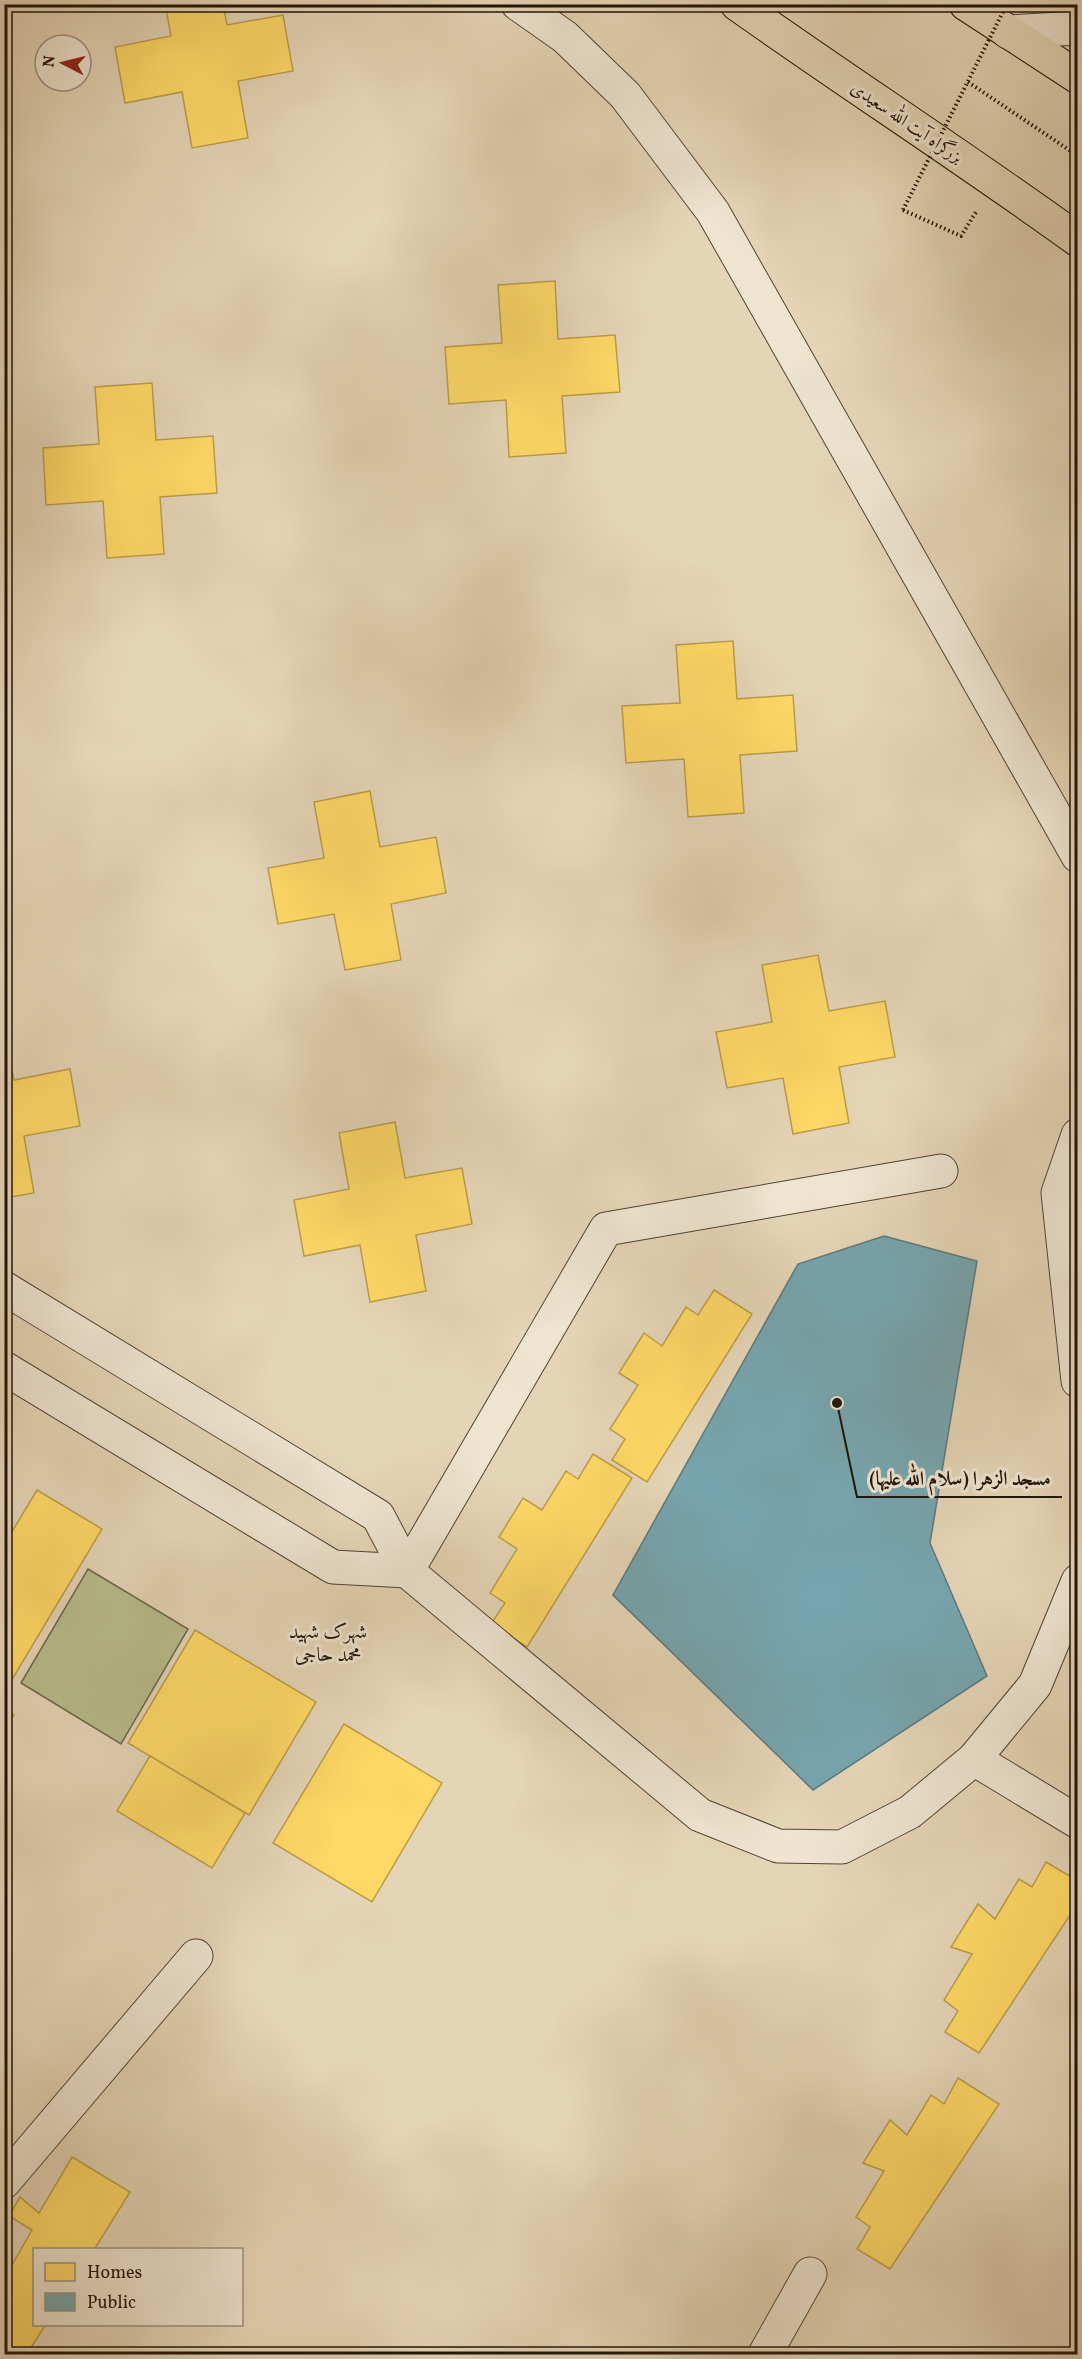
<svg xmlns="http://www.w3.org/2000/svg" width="1082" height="2359" font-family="Vollkorn,Amiri,serif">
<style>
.green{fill:#b7bc8c;stroke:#6b684a;stroke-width:1.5}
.homes{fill:#ffd966;stroke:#bc9e4a;stroke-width:1.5}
.public{fill:#76a5af;stroke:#5c797d;stroke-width:1.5}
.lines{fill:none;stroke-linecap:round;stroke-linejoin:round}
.minor-casing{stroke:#504434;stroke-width:35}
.highway-casing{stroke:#1f1308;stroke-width:35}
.path{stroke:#1f1308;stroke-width:4;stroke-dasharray:1.5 3;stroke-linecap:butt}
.minor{stroke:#eee4d0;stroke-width:33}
.highway{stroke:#e5d5b7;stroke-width:33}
.path-bridge{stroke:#1f1308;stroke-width:4;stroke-dasharray:1.5 3;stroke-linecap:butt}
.labels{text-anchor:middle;stroke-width:6;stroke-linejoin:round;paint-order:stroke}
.street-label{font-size:18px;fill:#1f1308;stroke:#eee4d0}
.neighbourhood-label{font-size:20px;fill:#1f1308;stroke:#eee4d0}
.leader{fill:none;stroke:#1f1308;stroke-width:2}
.callout-dot{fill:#1f1308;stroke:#eee4d0;stroke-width:2}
.callout-label{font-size:20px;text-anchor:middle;font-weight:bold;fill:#1f1308;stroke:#eee4d0;stroke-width:6;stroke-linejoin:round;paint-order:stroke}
</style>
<rect width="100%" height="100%" fill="#e5d5b7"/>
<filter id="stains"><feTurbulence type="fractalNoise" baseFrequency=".00333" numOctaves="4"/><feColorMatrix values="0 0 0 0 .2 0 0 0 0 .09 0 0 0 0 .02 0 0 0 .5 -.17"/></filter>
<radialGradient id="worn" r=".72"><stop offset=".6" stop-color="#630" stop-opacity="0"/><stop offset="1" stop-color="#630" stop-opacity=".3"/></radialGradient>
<polygon class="green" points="88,1569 188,1629 121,1744 21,1683"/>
<g class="homes">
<polygon points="165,4 223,4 227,25 283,15 293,71 238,81 248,138 192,148 182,92 125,103 115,47 171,36"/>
<polygon points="555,281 558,339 615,335 620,392 562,396 566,453 509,457 506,400 449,404 445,347 502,343 498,285"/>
<polygon points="152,383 156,440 213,436 217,493 160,497 164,554 107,558 103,501 46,505 43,448 99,444 95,387"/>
<polygon points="733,641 737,699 793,695 797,751 740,755 744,813 688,817 684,759 626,763 622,706 680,703 676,645"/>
<polygon points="370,791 380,847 436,837 446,893 391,904 401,960 345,970 334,914 278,924 268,868 324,858 314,802"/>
<polygon points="818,955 829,1011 885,1001 895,1057 839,1067 849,1123 793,1134 783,1078 727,1088 716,1032 772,1022 762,965"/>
<polygon points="4,1031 14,1080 70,1069 80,1126 24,1136 34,1193 4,1198"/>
<polygon points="395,1122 405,1178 462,1168 472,1224 416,1235 426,1291 370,1302 360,1245 304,1256 294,1200 349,1189 339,1133"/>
<polygon points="714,1290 752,1314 647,1482 612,1460 625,1439 610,1429 638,1385 619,1373 644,1333 662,1346 686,1307 698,1315"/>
<polygon points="593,1454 632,1478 527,1647 491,1624 505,1603 490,1593 517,1549 499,1537 523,1498 542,1510 566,1471 578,1479"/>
<polygon points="37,1490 102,1529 4,1693 4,1545"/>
<polygon points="195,1630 316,1702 249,1815 128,1743"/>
<polygon points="4,1709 14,1715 4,1730"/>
<polygon points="344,1724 442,1783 372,1902 273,1843"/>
<polygon points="150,1756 245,1813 212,1868 117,1811"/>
<polygon points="1046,1862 1078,1881 1078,1903 979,2053 945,2032 958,2011 944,2000 972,1954 951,1947 978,1904 995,1919 1019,1879 1032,1887"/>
<polygon points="958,2078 999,2104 890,2269 857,2249 870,2227 856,2217 884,2171 863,2163 890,2120 907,2135 931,2095 944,2104"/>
<polygon points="72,2157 130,2192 94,2250 34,2250 34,2324 46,2324 27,2354 4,2354 4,2279 32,2230 9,2216 20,2197 39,2213"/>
</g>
<polygon class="public" points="884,1236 977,1261 930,1543 987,1676 813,1790 613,1595 798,1264"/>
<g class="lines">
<defs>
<g id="minor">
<polyline points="518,4 565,37 625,95 713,212 1078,856"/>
<polyline points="1008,32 1078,28"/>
<polyline points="1078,1135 1058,1193 1078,1381"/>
<polyline points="4,1288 378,1516 407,1571 700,1815 778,1846 842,1847 910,1812 974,1759 1035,1685 1078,1581"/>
<polyline points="4,1368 333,1567 407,1571"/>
<polyline points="407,1571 606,1229 941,1171"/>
<polyline points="974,1759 1078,1822"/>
<polyline points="4,2182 196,1956"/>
<polyline points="765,2354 810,2274"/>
</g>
<g id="highway">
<path d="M 737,4 C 850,84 966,159 1078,240"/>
<polyline points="966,4 1078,77"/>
</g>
</defs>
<use href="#minor" class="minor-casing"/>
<use href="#highway" class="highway-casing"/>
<g class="path">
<polyline points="968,82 1078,156"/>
<polyline points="903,210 961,236 976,212"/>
</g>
<use href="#minor" class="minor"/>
<use href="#highway" class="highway"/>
<polyline class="path-bridge" points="903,210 1007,4"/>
</g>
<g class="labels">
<g class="street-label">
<text transform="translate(907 122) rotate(34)" y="6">بزرگراه آیت الله سعیدی</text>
</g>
<g class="neighbourhood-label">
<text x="328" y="1638">شهرک شهید<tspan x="328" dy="23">محمد حاجی</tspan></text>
</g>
</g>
<path class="leader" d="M837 1403L857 1497H1062"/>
<circle class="callout-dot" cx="837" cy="1403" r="6"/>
<g class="callout-label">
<text x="960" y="1485">مسجد الزهرا (سلام الله علیها)</text>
</g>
<rect width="1082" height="2359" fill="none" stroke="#e5d5b7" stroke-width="24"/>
<rect x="6" y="6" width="1070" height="2347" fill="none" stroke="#1f1308" stroke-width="3"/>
<rect x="12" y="12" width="1058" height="2335" fill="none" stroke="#1f1308" stroke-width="1.5"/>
<rect x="33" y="2248" width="210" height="78" fill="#eee4d0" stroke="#9b9080" stroke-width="1.5"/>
<rect x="45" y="2263" width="30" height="18" fill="#ffd966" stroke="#9b9080" stroke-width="1.5"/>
<text x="87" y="2278" font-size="18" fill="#1f1308">Homes</text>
<rect x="45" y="2293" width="30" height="18" fill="#76a5af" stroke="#9b9080" stroke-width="1.5"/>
<text x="87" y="2308" font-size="18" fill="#1f1308">Public</text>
<g transform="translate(63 63) rotate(277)"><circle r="28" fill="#eee4d0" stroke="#9b9080" stroke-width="1.5"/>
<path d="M0-4.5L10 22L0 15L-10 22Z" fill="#8f2418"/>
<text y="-9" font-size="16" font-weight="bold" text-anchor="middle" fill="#1f1308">N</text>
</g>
<rect width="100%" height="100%" filter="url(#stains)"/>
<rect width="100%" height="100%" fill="url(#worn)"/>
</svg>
